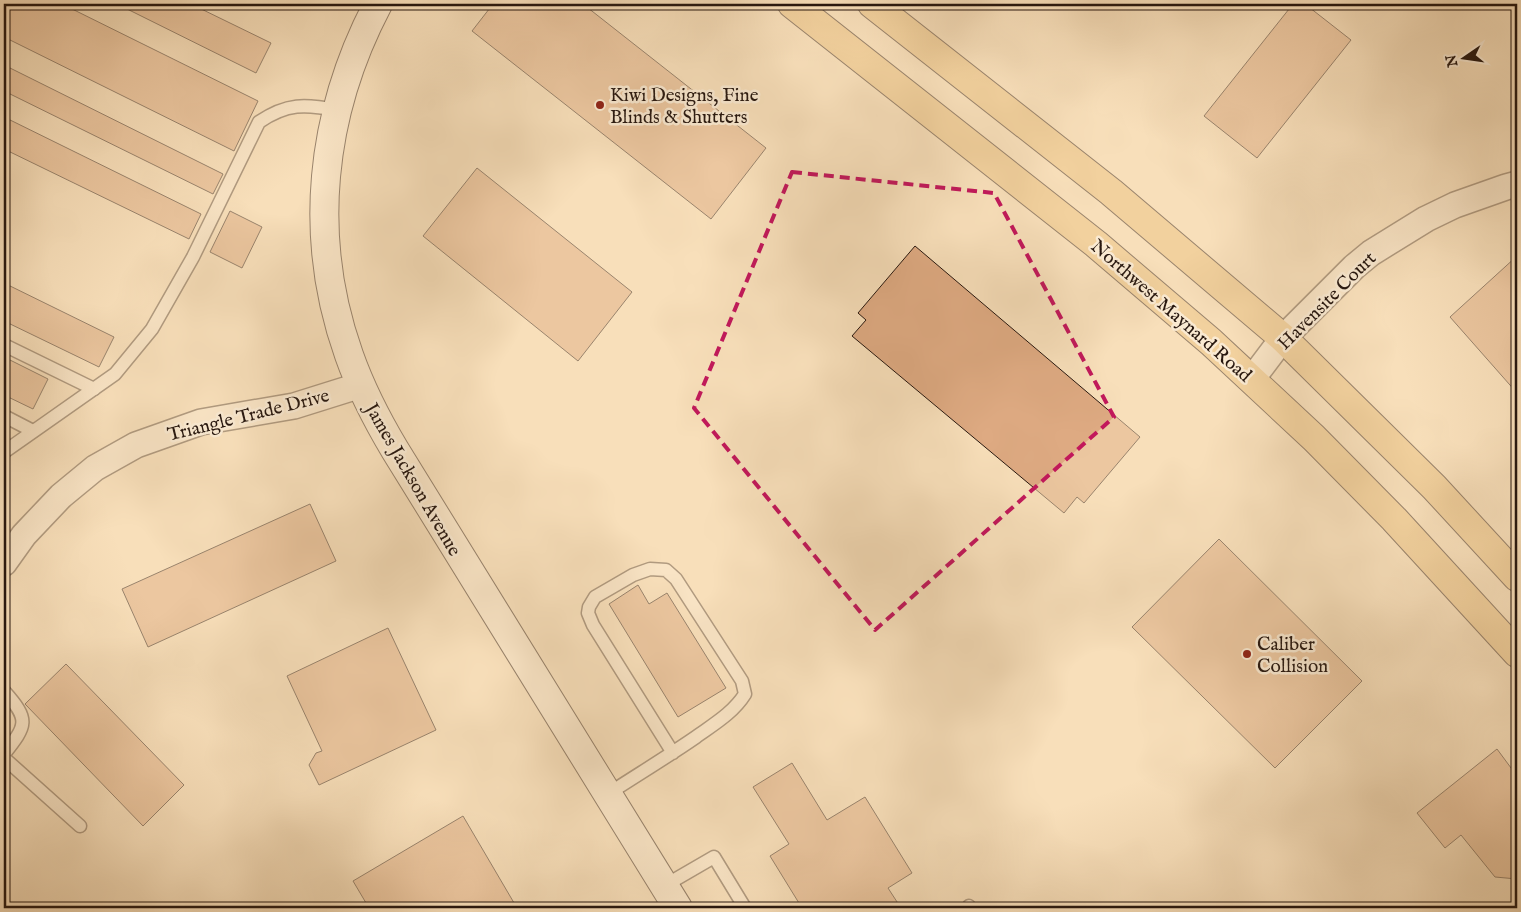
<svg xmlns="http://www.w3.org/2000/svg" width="1521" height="912" font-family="'IM FELL English',serif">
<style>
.building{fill:#deaa82;stroke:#27170f}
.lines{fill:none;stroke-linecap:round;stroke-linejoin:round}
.lane-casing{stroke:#5b493a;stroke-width:15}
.street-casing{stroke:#5b493a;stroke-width:28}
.secondary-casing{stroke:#27170f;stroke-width:30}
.primary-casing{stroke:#27170f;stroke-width:30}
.lane{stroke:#faead2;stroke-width:12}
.street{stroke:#faead2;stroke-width:25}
.secondary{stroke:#faead2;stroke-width:28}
.primary{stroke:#ecc07d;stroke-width:28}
.marked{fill:none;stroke:#c2185b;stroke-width:4;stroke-dasharray:10 6;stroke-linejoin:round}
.poi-dot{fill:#8f2418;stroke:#faead2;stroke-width:2}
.labels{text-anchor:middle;stroke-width:5;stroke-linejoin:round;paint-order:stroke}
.poi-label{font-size:19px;fill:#27170f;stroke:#faead2;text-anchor:start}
.street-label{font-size:19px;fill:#27170f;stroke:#faead2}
</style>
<rect width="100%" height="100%" fill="#f8dfba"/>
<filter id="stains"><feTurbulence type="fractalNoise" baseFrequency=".004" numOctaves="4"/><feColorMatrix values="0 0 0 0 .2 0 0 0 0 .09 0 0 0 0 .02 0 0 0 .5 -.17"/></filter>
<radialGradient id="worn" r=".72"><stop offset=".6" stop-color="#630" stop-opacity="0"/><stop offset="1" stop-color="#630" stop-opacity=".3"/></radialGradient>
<g class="building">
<polygon points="4,4 62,4 258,101 234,151 4,37"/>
<polygon points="117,4 191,4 271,43 256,73"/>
<polygon points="493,4 583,4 766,148 711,219 472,31"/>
<polygon points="1293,4 1305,4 1351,40 1257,158 1204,116"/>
<polygon points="4,65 223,174 213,194 4,91"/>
<polygon points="4,117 201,214 189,239 4,149"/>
<polygon points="477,168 632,292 578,361 423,236"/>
<polygon points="230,211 262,227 242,268 210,252"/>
<polygon points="915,246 1140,437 1084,503 1077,497 1064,513 852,336 866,320 858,313"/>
<polygon points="1517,256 1517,393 1450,317"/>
<polygon points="4,283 114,337 99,367 4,321"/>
<polygon points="4,357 48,379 33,409 4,395"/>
<polygon points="310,504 336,561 148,647 122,589"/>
<polygon points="1219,539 1362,681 1275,768 1132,627"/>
<polygon points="638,585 649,604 667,593 726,688 678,717 609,604"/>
<polygon points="388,628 436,730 319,785 309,765 316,753 322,751 287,676"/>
<polygon points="66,664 184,785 143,826 25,704"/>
<polygon points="1497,749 1517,776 1517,879 1495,877 1461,835 1445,848 1417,813"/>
<polygon points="792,763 827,820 865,797 912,873 888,888 901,908 802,908 770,856 789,844 753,787"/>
<polygon points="463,816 517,908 369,908 353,881"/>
</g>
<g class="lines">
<defs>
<g id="lane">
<polyline points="4,345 94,389"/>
<polyline points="4,416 33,431"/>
<path d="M 4,452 L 115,374 L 152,329 L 193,257 L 259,122 C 287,103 305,104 337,110"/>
<path d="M 4,691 C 30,720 27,725 4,754"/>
<polyline points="4,758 80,826"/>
<path d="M 608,794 C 637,775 667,757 696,737 C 714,724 733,713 745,694 L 742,681 L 676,579 L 666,570 L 650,569 L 633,575 L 595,597 L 589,607 L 588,613 L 593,625 L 673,753"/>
<polyline points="664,886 714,857 745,908"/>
<polyline points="969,906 970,908"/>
</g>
<g id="street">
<polyline points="1252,379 1283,338 1354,267 1371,253 1426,219 1455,205 1506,187 1517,184"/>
<polyline points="4,563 24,535 61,496 95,468 136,445 201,422 294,406 361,385"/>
</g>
<path id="secondary" d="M 378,4 C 320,114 307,237 349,355 C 361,389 377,420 395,450 L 678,908"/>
<g id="primary">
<polyline points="792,4 1096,244 1211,342 1314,438 1394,519 1517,653"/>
<polyline points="872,4 1111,192 1283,338 1434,487 1517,577"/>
</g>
</defs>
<use href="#lane" class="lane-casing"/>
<use href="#street" class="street-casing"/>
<use href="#secondary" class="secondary-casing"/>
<use href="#primary" class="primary-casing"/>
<use href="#lane" class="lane"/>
<use href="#street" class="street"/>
<use href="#secondary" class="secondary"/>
<use href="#primary" class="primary"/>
</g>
<path d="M0 0H1521V912H0ZM 792,172 L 994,193 L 1114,417 L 875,630 L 694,408 Z" fill="#f8dfba" fill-opacity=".55" fill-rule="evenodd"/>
<path class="marked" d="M 792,172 L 994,193 L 1114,417 L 875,630 L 694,408 Z"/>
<g class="poi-dot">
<circle cx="600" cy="105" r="5"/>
<circle cx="1247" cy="654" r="5"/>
</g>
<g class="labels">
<g class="poi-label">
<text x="610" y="101">Kiwi Designs, Fine<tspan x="610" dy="22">Blinds &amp; Shutters</tspan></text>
<text x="1257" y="650">Caliber<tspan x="1257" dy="22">Collision</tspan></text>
</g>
<g class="street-label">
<text transform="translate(1326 300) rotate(-45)" y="7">Havensite Court</text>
<text transform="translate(1172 310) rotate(41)" y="7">Northwest Maynard Road</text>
<text transform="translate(248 414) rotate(-14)" y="7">Triangle Trade Drive</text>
<text transform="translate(414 479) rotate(60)" y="7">James Jackson Avenue</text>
</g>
</g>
<rect width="1521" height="912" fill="none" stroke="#f8dfba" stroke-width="20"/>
<rect x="5" y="5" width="1511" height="902" fill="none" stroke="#27170f" stroke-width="2.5"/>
<rect x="10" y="10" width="1501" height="892" fill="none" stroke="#27170f"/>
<g transform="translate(1464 58) rotate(257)" stroke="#faead2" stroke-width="4" paint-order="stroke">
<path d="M0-4L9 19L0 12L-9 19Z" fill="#27170f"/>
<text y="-8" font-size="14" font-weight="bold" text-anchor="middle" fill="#27170f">N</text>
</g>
<rect width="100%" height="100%" filter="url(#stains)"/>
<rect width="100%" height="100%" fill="url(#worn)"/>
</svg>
